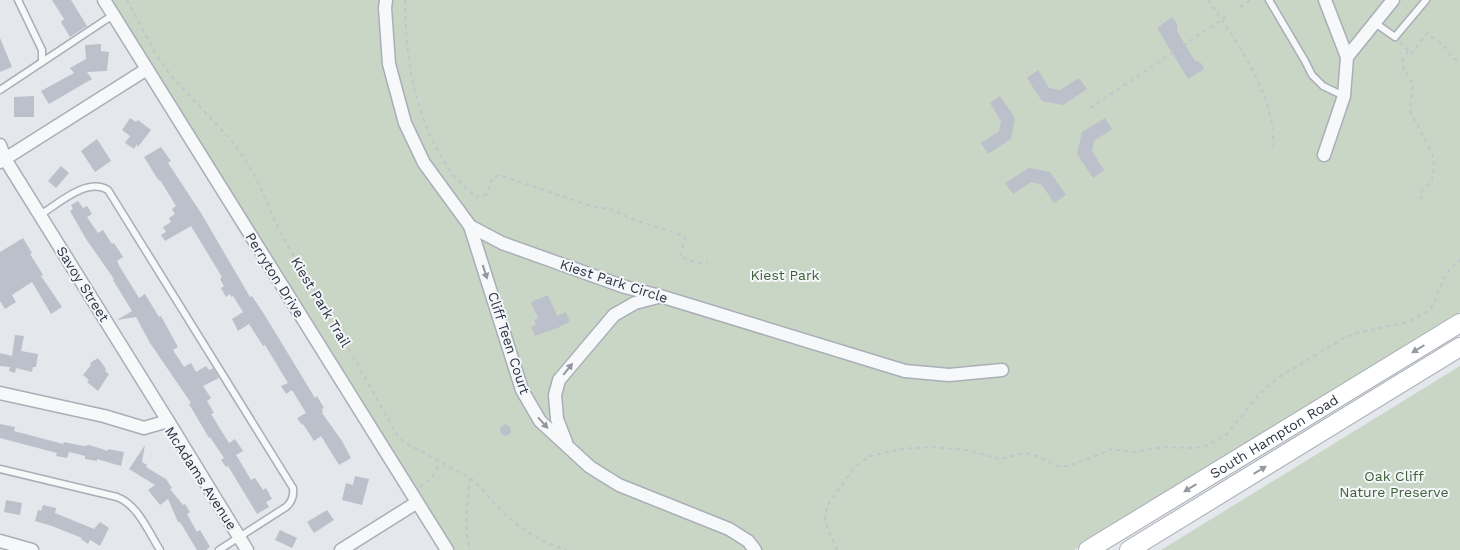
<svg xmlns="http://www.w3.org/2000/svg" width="1460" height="550" font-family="'Work Sans',sans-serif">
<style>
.green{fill:#c9d6c5}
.building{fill:#bbc0ca}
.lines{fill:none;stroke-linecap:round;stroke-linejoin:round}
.service-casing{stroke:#a9aeb7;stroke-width:9}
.minor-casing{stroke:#a9aeb7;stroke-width:15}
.secondary-casing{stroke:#a9aeb7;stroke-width:20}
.path{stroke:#c2c5cb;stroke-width:2;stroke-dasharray:4 4;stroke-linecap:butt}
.service{stroke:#f7f8fa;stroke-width:6}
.minor{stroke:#f7f8fa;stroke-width:12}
.secondary{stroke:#fff;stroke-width:18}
.oneway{fill:#9196a0}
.oneway2{fill:#959aa2}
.labels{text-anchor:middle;stroke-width:4;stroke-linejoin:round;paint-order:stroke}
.street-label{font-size:14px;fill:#2b3445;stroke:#f4f6f9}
.park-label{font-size:14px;fill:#3f6138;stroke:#f4f6f9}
</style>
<rect width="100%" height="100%" fill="#e4e7ec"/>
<g class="green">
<polygon points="110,0 1460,0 1460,312 1074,550 453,550"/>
<polygon points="1460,366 1460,550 1161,550"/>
</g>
<g class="building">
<polygon points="52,0 71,0 87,26 70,37 61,22 64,19"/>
<polygon points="1172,17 1177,24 1177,30 1181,38 1195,61 1200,62 1204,69 1188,79 1157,28"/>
<polygon points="0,38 12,67 0,72"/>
<polygon points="101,44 101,51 109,52 107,71 87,72 92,79 49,104 41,91 74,73 70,68 86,59 85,45"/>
<polygon points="1038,70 1049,88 1060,90 1079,78 1087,89 1063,105 1042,101 1027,78"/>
<polygon points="34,96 34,117 14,117 14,97"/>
<polygon points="1000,96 1015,118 1011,139 988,154 981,143 999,131 1001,121 990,103"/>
<polygon points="130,118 136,122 138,120 151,130 138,147 137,144 134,149 125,143 130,136 122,130"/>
<polygon points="1105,118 1112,129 1094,141 1092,151 1104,170 1093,178 1077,154 1082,132"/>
<polygon points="97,139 111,161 95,172 81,151"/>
<polygon points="161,147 171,161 168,163 201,213 250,297 252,296 264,314 315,398 317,396 324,408 322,409 323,412 322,413 342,441 351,458 339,465 321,436 314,441 303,424 302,425 297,418 306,413 292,390 286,394 281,386 288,383 265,345 263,346 249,324 238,331 232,319 243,312 233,296 231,297 230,294 226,297 221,288 224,286 220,279 222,277 191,226 165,241 161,235 166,232 163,227 171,222 169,218 175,214 172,209 176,206 160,180 159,181 144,157"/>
<polygon points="61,166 69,173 56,188 48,181"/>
<polygon points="1029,168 1050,172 1066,195 1054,203 1042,185 1031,182 1013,194 1005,183"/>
<polygon points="78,201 83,208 87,206 92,214 87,217 98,233 103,230 112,244 114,243 123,257 117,261 120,267 139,298 145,294 159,317 161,316 178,347 173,350 184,367 191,363 196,372 206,366 209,370 213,368 219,378 203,386 211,398 207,401 214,413 211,414 229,443 235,439 243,451 236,455 238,458 251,480 255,478 263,490 266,488 272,499 266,502 269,507 257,514 228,466 226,467 221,460 224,458 210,437 209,438 189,404 191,403 150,343 136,317 117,320 132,311 113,280 114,279 86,239 70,211 73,209 71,205"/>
<polygon points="23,238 32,253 30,254 43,275 41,276 62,307 51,314 32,282 12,295 16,302 5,309 0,301 0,252"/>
<polygon points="548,295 557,316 566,312 570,322 560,326 560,327 535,336 531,327 536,325 534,320 538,318 531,302"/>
<polygon points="15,335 24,336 21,351 38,354 36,367 33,367 32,372 16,368 15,373 9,371 10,367 0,366 0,353 12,356"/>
<polygon points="98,358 106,369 105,371 109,374 98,391 87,382 89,380 83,375 91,365 90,363"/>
<polygon points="0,424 15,427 14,431 63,444 64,442 83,446 89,445 108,451 108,449 124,452 121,466 97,459 97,461 85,459 85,456 69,452 67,458 56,456 57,453 0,438"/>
<polygon points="505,424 510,427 511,433 506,436 501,434 500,428"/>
<polygon points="145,445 142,462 147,465 146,467 166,479 172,488 170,489 183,505 185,504 190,512 187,514 197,532 200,530 210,547 206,550 197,550 180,522 178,522 168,499 160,505 148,490 155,485 129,469"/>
<polygon points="355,476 369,479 362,505 342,500 346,483 353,485"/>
<polygon points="6,500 22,503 20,515 4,512"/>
<polygon points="43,505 56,508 55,513 94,529 100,522 109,528 100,546 90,540 88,544 81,539 82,538 52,526 35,521 38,510 41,511"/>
<polygon points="327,510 334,520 314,533 307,522"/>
<polygon points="280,530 297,538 292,548 275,540"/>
</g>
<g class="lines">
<defs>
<g id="service">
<polyline points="18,0 42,50 42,62"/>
<polyline points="1269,0 1305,61 1312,75 1323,86 1344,96"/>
<polyline points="1375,23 1395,37 1426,0"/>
<polyline points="0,90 113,15"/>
<path d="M 40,215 C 58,204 87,177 108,190 L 293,488 C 294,496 292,502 286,507 L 219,550"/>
<path d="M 0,469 L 117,497 C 138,505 148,531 160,550"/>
</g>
<g id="minor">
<polyline points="104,0 447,550"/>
<polyline points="386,0 385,8 389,64 405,123 424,163 470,226 502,243 625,287 660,296 905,371 949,375 1002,370"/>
<polyline points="1347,57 1393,0"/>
<polyline points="0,145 5,159 168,421"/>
<polyline points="1324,155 1344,96 1347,57 1325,0"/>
<polyline points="0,162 147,69"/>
<polyline points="470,226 522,390 540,421 590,467 619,485 729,529 748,541 755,550"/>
<polyline points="0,393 104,416 144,428 168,421 247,550"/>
<polyline points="566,442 557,419 555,395 559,380 614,315 635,303 658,297"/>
<polyline points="0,541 32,550"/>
<polyline points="341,550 416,503"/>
</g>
<g id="secondary">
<path id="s1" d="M 1088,550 L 1460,323"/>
<polyline points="1129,550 1460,347"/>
</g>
</defs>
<use href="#service" class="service-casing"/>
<use href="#minor" class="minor-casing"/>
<use href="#secondary" class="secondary-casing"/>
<g class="path">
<path d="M 127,0 L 157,56 L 172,77 L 231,140 L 244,158 L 255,176 L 282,236 L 340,333 L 397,435 L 404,442 L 470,478 C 481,486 488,496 497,506 C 517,527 539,542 567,550"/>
<path d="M 405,0 C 406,63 414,119 451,172 C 458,182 468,189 475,197 L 487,194 L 493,177 L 499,175 L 591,206 L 614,210 L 629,218 L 684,236 L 685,239 L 680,256 L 696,263 L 708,262"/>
<path d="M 1208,0 C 1234,38 1263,77 1272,124 C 1273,132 1273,142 1274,151"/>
<polyline points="1240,7 1251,0"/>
<polyline points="1400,42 1411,54 1427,33 1443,45 1453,58 1460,62"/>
<polyline points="1408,51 1402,62 1404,69 1413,84 1410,111 1432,153 1434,160 1432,181 1420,193 1422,199"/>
<polyline points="1090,108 1230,14"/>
<path d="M 470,478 C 468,502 463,527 470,550"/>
<polyline points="420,487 432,478 440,462"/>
<polyline points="837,550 827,526 825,517 827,506 851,472 859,464 870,456 901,449 931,447 968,450 999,459 1026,453 1036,456 1058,466 1066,466 1077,463 1112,449 1134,452 1164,447 1194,448 1205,446 1216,441 1227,434 1259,394 1281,376 1344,338 1357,333 1408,322 1425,313 1433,306 1443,280 1450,269 1460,260"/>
</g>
<use href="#service" class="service"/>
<use href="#minor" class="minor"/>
<use href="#secondary" class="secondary"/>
</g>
<defs><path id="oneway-solid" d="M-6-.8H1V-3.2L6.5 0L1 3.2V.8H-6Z" transform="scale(1.25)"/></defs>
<g class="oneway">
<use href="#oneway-solid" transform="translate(485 272) rotate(72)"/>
<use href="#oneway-solid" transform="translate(568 369) rotate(-51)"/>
<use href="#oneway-solid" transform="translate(543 423) rotate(48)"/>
</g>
<g class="oneway2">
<use href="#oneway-solid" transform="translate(1418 349) rotate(149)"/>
<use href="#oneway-solid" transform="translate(1260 470) rotate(-31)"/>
<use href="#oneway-solid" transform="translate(1190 488) rotate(149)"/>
</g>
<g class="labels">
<g class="street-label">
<text transform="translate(275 275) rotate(58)" y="5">Perryton Drive</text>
<text transform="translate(614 281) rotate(18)" y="5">Kiest Park Circle</text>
<text transform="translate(83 284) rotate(58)" y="5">Savoy Street</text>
<text transform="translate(321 302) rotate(59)" y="5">Kiest Park Trail</text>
<text transform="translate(509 343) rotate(72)" y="5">Cliff Teen Court</text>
<text dy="5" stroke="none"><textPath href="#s1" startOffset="218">South Hampton Road</textPath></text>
<text transform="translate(201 478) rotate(57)" y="5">McAdams Avenue</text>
</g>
<g class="park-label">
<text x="785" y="280">Kiest Park</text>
<text x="1394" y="481">Oak Cliff<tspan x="1394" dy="16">Nature Preserve</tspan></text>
</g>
</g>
</svg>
